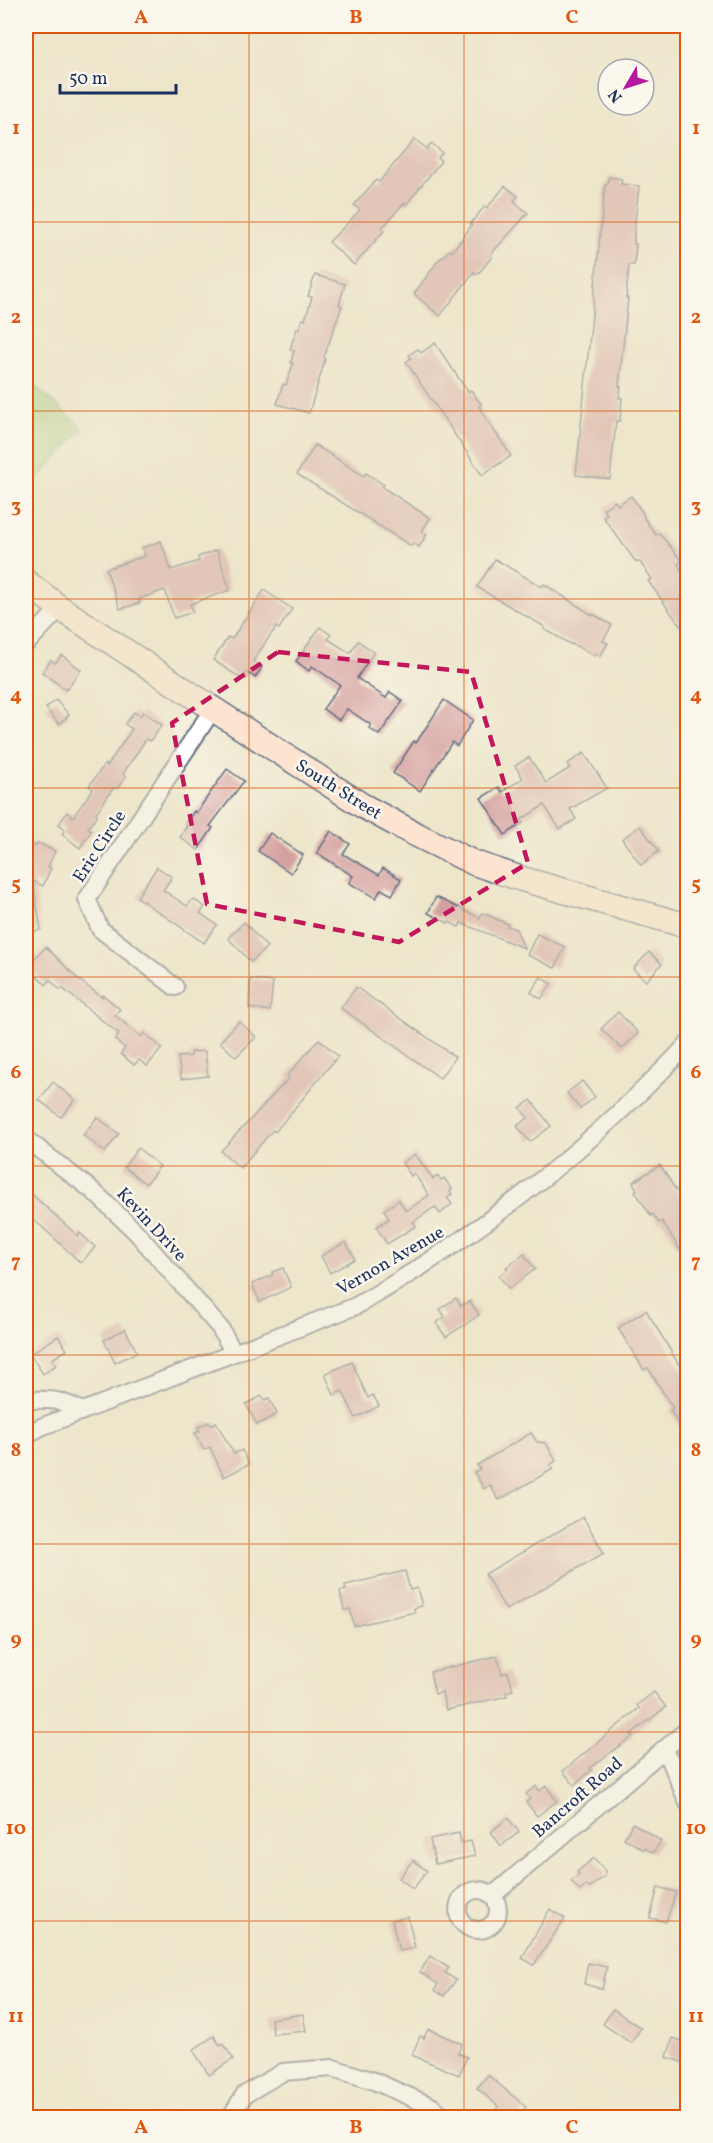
<svg xmlns="http://www.w3.org/2000/svg" width="713" height="2143" font-family="Vollkorn,serif">
<style>
.green{fill:#9bc876;stroke:#5b7c6a;stroke-width:1.5}
.building{fill:#d5a1a0}
.lines{fill:none;stroke-linecap:round;stroke-linejoin:round}
.street-casing{stroke:#646f84;stroke-width:20}
.secondary-casing{stroke:#646f84;stroke-width:27}
.street{stroke:#fff;stroke-width:16}
.secondary{stroke:#fde4d1;stroke-width:24}
.marked{fill:none;stroke:#c2185b;stroke-width:4.5;stroke-dasharray:12 8;stroke-linejoin:round}
.grid{fill:none;stroke:#de5710;stroke-width:1.5;stroke-opacity:0.55}
.labels{text-anchor:middle;stroke-width:5;stroke-linejoin:round;paint-order:stroke}
.street-label{font-size:18px;fill:#1b2f5e;stroke:#fbf7ec}
.neatline{fill:none;stroke:#de5710;stroke-width:2}
.grid-label{font-size:20px;text-anchor:middle;font-weight:bold;fill:#de5710}
</style>
<rect width="100%" height="100%" fill="#fbf7ec"/>
<filter id="ink" filterUnits="userSpaceOnUse"><feTurbulence type="fractalNoise" baseFrequency=".0167" numOctaves="2"/><feDisplacementMap in="SourceGraphic" scale="12" xChannelSelector="R" yChannelSelector="G"/><feConvolveMatrix kernelMatrix="1 2 1 2 8 2 1 2 1" color-interpolation-filters="sRGB"/></filter>
<filter id="wash" filterUnits="userSpaceOnUse"><feTurbulence type="fractalNoise" baseFrequency=".008" numOctaves="4" result="noise"/><feDisplacementMap in="SourceGraphic" scale="24" xChannelSelector="R" yChannelSelector="G"/><feGaussianBlur stdDeviation="1.35" result="paint"/><feColorMatrix in="noise" values="0 0 0 0 0 0 0 0 0 0 0 0 0 0 0 0 0 1.4 0 .05"/><feComposite in="paint" operator="in"/></filter>
<g filter="url(#wash)">
<rect width="100%" height="100%" fill="#ede6ca"/>
<polygon class="green" points="26,378 83,429 26,491"/>
<g id="blocks">
<g class="building">
<polygon points="415,139 427,149 432,143 442,153 438,158 441,161 406,205 404,203 381,229 384,231 354,265 329,242 360,210 354,205 376,180 379,182"/>
<polygon points="609,177 622,179 621,184 639,186 634,231 634,244 636,244 634,265 629,265 626,298 628,298 619,386 621,387 619,398 622,398 620,421 616,421 610,479 576,475 605,185 608,183"/>
<polygon points="505,186 518,196 514,201 528,213 491,254 492,257 478,274 474,272 440,316 414,294 440,258 441,259 449,250 452,252 472,225 470,224 485,206 487,208"/>
<polygon points="315,275 345,284 339,305 342,306 324,357 325,359 322,370 309,413 277,404 283,384 286,385 293,364 291,362 294,351 290,349 297,328 299,329 302,319 305,320 312,297 308,296"/>
<polygon points="435,343 468,392 471,390 481,404 479,406 486,418 511,456 482,475 406,362 411,358 409,355 418,349 421,353"/>
<polygon points="315,445 364,476 366,473 384,485 382,487 430,518 422,531 427,534 419,547 413,543 411,546 297,474"/>
<polygon points="631,496 643,513 644,518 656,535 659,533 682,561 678,564 687,581 687,635 648,581 652,579 640,562 636,562 603,517 607,514 603,509 615,501 618,505"/>
<polygon points="161,541 171,570 199,561 198,557 217,550 230,590 190,604 193,612 174,618 165,590 139,599 140,603 120,609 106,569 145,556 142,548"/>
<polygon points="495,559 542,587 544,584 592,615 593,614 612,625 603,641 608,643 600,656 596,653 595,656 573,644 572,645 544,629 545,627 477,587"/>
<polygon points="264,590 292,609 279,629 276,627 253,661 262,667 255,678 247,672 242,679 213,660 228,637 232,639"/>
<polygon points="320,627 331,635 328,639 350,653 358,641 374,652 357,678 386,698 390,692 403,701 379,735 369,728 371,725 347,709 339,720 323,709 340,685 312,666 309,671 296,661"/>
<polygon points="62,655 81,670 66,690 42,672 51,660 55,663"/>
<polygon points="56,700 69,715 59,724 46,708"/>
<polygon points="444,700 473,720 457,746 452,742 420,791 393,773 414,741 416,743"/>
<polygon points="134,712 140,716 143,712 162,725 150,741 146,739 123,774 126,776 117,789 114,787 96,813 97,816 88,828 92,830 80,848 62,834 65,829 59,824 67,812 73,817 93,789 89,786 105,764 107,766 132,729 125,724"/>
<polygon points="584,753 607,788 570,809 576,819 560,829 544,805 521,820 523,823 505,835 481,798 499,787 502,792 523,778 515,766 529,757 546,783 570,768 567,764"/>
<polygon points="227,769 244,781 210,826 213,828 198,850 180,837 187,826 185,824 194,811 196,813"/>
<polygon points="640,826 659,851 641,865 622,839"/>
<polygon points="331,831 350,844 343,854 379,875 383,868 401,879 392,895 381,889 376,898 349,883 353,876 317,853"/>
<polygon points="270,833 303,855 291,873 258,851"/>
<polygon points="30,843 36,846 38,843 55,851 48,867 51,868 43,886 33,881 41,930 26,933 26,853"/>
<polygon points="157,867 172,877 163,890 187,906 193,899 205,907 200,913 217,925 204,943 137,897"/>
<polygon points="436,897 480,918 482,913 508,924 507,926 516,929 524,948 461,923 459,927 449,922 448,923 428,913"/>
<polygon points="244,922 267,947 251,962 228,938"/>
<polygon points="537,934 565,947 555,968 527,955"/>
<polygon points="46,947 79,980 102,997 103,995 120,1009 115,1015 141,1037 144,1033 162,1048 147,1066 139,1060 134,1065 121,1054 125,1048 115,1040 119,1034 62,988 60,990 50,980 46,985 27,966"/>
<polygon points="649,952 662,964 646,981 633,969"/>
<polygon points="541,977 551,984 541,999 531,992"/>
<polygon points="250,979 273,982 270,1011 249,1008"/>
<polygon points="356,987 455,1057 440,1078 341,1008"/>
<polygon points="618,1012 638,1033 622,1049 601,1029"/>
<polygon points="239,1021 256,1037 236,1057 220,1042"/>
<polygon points="319,1039 338,1056 275,1132 273,1130 240,1168 221,1151 289,1078 287,1076"/>
<polygon points="205,1051 208,1076 181,1079 178,1057 191,1056 191,1052"/>
<polygon points="582,1081 595,1097 580,1109 567,1093"/>
<polygon points="53,1082 75,1100 61,1117 39,1100"/>
<polygon points="531,1100 551,1126 530,1142 517,1126 528,1118 520,1108"/>
<polygon points="97,1117 119,1134 105,1152 83,1135"/>
<polygon points="138,1148 160,1166 146,1184 124,1167"/>
<polygon points="415,1154 433,1179 438,1176 441,1180 444,1178 452,1189 450,1191 452,1194 447,1198 452,1204 440,1214 435,1207 413,1222 416,1226 387,1244 376,1227 389,1219 384,1210 399,1200 406,1211 429,1195 414,1173 411,1176 402,1163"/>
<polygon points="660,1165 687,1207 687,1261 662,1221 659,1223 653,1214 651,1216 635,1191 637,1190 633,1182"/>
<polygon points="26,1189 78,1236 80,1233 95,1247 81,1263 40,1225 26,1215"/>
<polygon points="346,1242 355,1259 330,1273 321,1256"/>
<polygon points="524,1254 535,1269 509,1289 499,1276 508,1269 506,1267"/>
<polygon points="283,1268 291,1287 260,1302 252,1284 273,1275 272,1272"/>
<polygon points="456,1298 461,1306 470,1301 479,1315 446,1337 436,1323 445,1317 440,1309"/>
<polygon points="646,1310 687,1378 687,1438 670,1410 673,1408 648,1368 644,1370 618,1328"/>
<polygon points="125,1329 137,1352 115,1363 104,1340"/>
<polygon points="58,1336 67,1350 52,1359 56,1365 43,1374 30,1354"/>
<polygon points="352,1362 368,1398 373,1395 379,1406 356,1418 342,1391 334,1395 325,1374"/>
<polygon points="262,1396 265,1400 269,1398 277,1414 257,1425 246,1404"/>
<polygon points="209,1422 211,1425 216,1422 234,1454 242,1450 249,1464 224,1477 210,1447 204,1450 195,1433 200,1431 198,1427"/>
<polygon points="531,1433 537,1442 546,1443 556,1461 550,1465 553,1469 499,1500 490,1485 484,1489 474,1472 480,1469 477,1465"/>
<polygon points="583,1517 604,1553 506,1610 485,1574"/>
<polygon points="405,1571 410,1590 417,1588 422,1606 414,1608 415,1612 354,1626 350,1609 344,1610 340,1591 346,1590 345,1585"/>
<polygon points="497,1656 502,1674 508,1672 513,1690 506,1692 507,1696 446,1710 442,1692 435,1694 430,1672"/>
<polygon points="654,1692 666,1707 631,1734 633,1736 590,1768 592,1770 574,1785 563,1771 639,1708 637,1705"/>
<polygon points="536,1786 539,1791 546,1786 557,1801 537,1816 526,1802 530,1799 526,1794"/>
<polygon points="508,1818 519,1832 501,1846 491,1832"/>
<polygon points="633,1823 661,1841 653,1853 645,1848 644,1850 624,1838"/>
<polygon points="459,1833 461,1843 471,1841 475,1856 435,1864 430,1839"/>
<polygon points="594,1858 605,1871 605,1876 589,1888 587,1885 580,1891 571,1881 579,1875 577,1872"/>
<polygon points="413,1860 427,1871 413,1889 399,1878"/>
<polygon points="658,1887 676,1892 666,1922 650,1918"/>
<polygon points="550,1909 565,1918 534,1965 522,1958"/>
<polygon points="408,1917 415,1948 399,1951 392,1920"/>
<polygon points="430,1956 449,1968 445,1973 456,1980 444,1996 435,1990 438,1984 420,1972"/>
<polygon points="588,1963 607,1967 602,1989 584,1984"/>
<polygon points="613,2009 641,2028 631,2043 603,2024"/>
<polygon points="303,2014 306,2031 273,2034 271,2019"/>
<polygon points="428,2029 462,2044 458,2053 467,2057 459,2075 412,2055 420,2036 424,2038"/>
<polygon points="214,2036 220,2045 223,2043 233,2059 209,2075 193,2050"/>
<polygon points="673,2038 687,2043 687,2064 667,2057"/>
<polygon points="488,2075 526,2107 517,2118 506,2118 497,2109 499,2107 477,2088"/>
</g>
</g>
</g>
<g filter="url(#ink)">
<use href="#blocks" fill-opacity="0" stroke="#646f84" stroke-width="1.5"/>
<g class="lines">
<defs>
<g id="street">
<polyline points="26,644 60,608"/>
<polyline points="175,987 100,929 87,899 213,709"/>
<polyline points="26,1139 93,1191 135,1231 220,1328 234,1353"/>
<path d="M 26,1400 C 50,1399 60,1399 82,1411"/>
<path d="M 26,1435 L 41,1427 L 356,1306 C 479,1236 590,1148 688,1044"/>
<polyline points="662,1750 671,1762 688,1803"/>
<circle cx="478" cy="1910" r="20"/>
<polyline points="492,1896 688,1729"/>
<polyline points="230,2118 244,2095 283,2072 333,2068 374,2081 433,2107 447,2118"/>
</g>
<polyline id="secondary" points="26,582 60,608 213,709 363,806 413,833 474,863 522,879 688,926"/>
</defs>
<use href="#street" class="street-casing"/>
<use href="#secondary" class="secondary-casing"/>
<use href="#street" class="street"/>
<use href="#secondary" class="secondary"/>
</g>
</g>
<path d="M0 0H713V2143H0ZM 278,652 L 471,672 L 528,863 L 399,942 L 207,904 L 172,723 Z" fill="#ede6ca" fill-opacity=".55" fill-rule="evenodd"/>
<path class="marked" d="M 278,652 L 471,672 L 528,863 L 399,942 L 207,904 L 172,723 Z"/>
<path class="grid" d="M 249,26 L 249,2118M 464,26 L 464,2118M 26,222 L 688,222M 26,411 L 688,411M 26,599 L 688,599M 26,788 L 688,788M 26,977 L 688,977M 26,1166 L 688,1166M 26,1355 L 688,1355M 26,1544 L 688,1544M 26,1732 L 688,1732M 26,1921 L 688,1921"/>
<g class="labels">
<g class="street-label">
<text transform="translate(339 789) rotate(32)" y="6">South Street</text>
<text transform="translate(99 846) rotate(-57)" y="6">Eric Circle</text>
<text transform="translate(152 1224) rotate(47)" y="6">Kevin Drive</text>
<text transform="translate(390 1260) rotate(-30)" y="6">Vernon Avenue</text>
<text transform="translate(577 1797) rotate(-41)" y="6">Bancroft Road</text>
</g>
</g>
<rect width="713" height="2143" fill="none" stroke="#fbf7ec" stroke-width="66"/>
<g transform="translate(626 87) rotate(231)"><circle r="28" fill="#fbf7ec" stroke="#a1a7b3" stroke-width="1.5"/>
<path d="M0-4.5L10 22L0 15L-10 22Z" fill="#b5179e"/>
<text y="-9" font-size="16" font-weight="bold" text-anchor="middle" fill="#1b2f5e">N</text>
</g>
<path d="M60 84v9h116v-9" fill="none" stroke="#1b2f5e" stroke-width="3"/>
<text x="69" y="84" font-size="18" fill="#1b2f5e" stroke="#fbf7ec" stroke-width="4.5" paint-order="stroke">50 m</text>
<rect x="33" y="33" width="647" height="2077" class="neatline"/>
<g class="grid-label">
<text x="141" y="23">A</text>
<text x="356" y="23">B</text>
<text x="572" y="23">C</text>
<text x="16" y="134">1</text>
<text x="696" y="134">1</text>
<text x="16" y="323">2</text>
<text x="696" y="323">2</text>
<text x="16" y="512">3</text>
<text x="696" y="512">3</text>
<text x="16" y="701">4</text>
<text x="696" y="701">4</text>
<text x="16" y="890">5</text>
<text x="696" y="890">5</text>
<text x="16" y="1078">6</text>
<text x="696" y="1078">6</text>
<text x="16" y="1267">7</text>
<text x="696" y="1267">7</text>
<text x="16" y="1456">8</text>
<text x="696" y="1456">8</text>
<text x="16" y="1645">9</text>
<text x="696" y="1645">9</text>
<text x="16" y="1834">10</text>
<text x="696" y="1834">10</text>
<text x="16" y="2022">11</text>
<text x="696" y="2022">11</text>
<text x="141" y="2133">A</text>
<text x="356" y="2133">B</text>
<text x="572" y="2133">C</text>
</g>
</svg>
